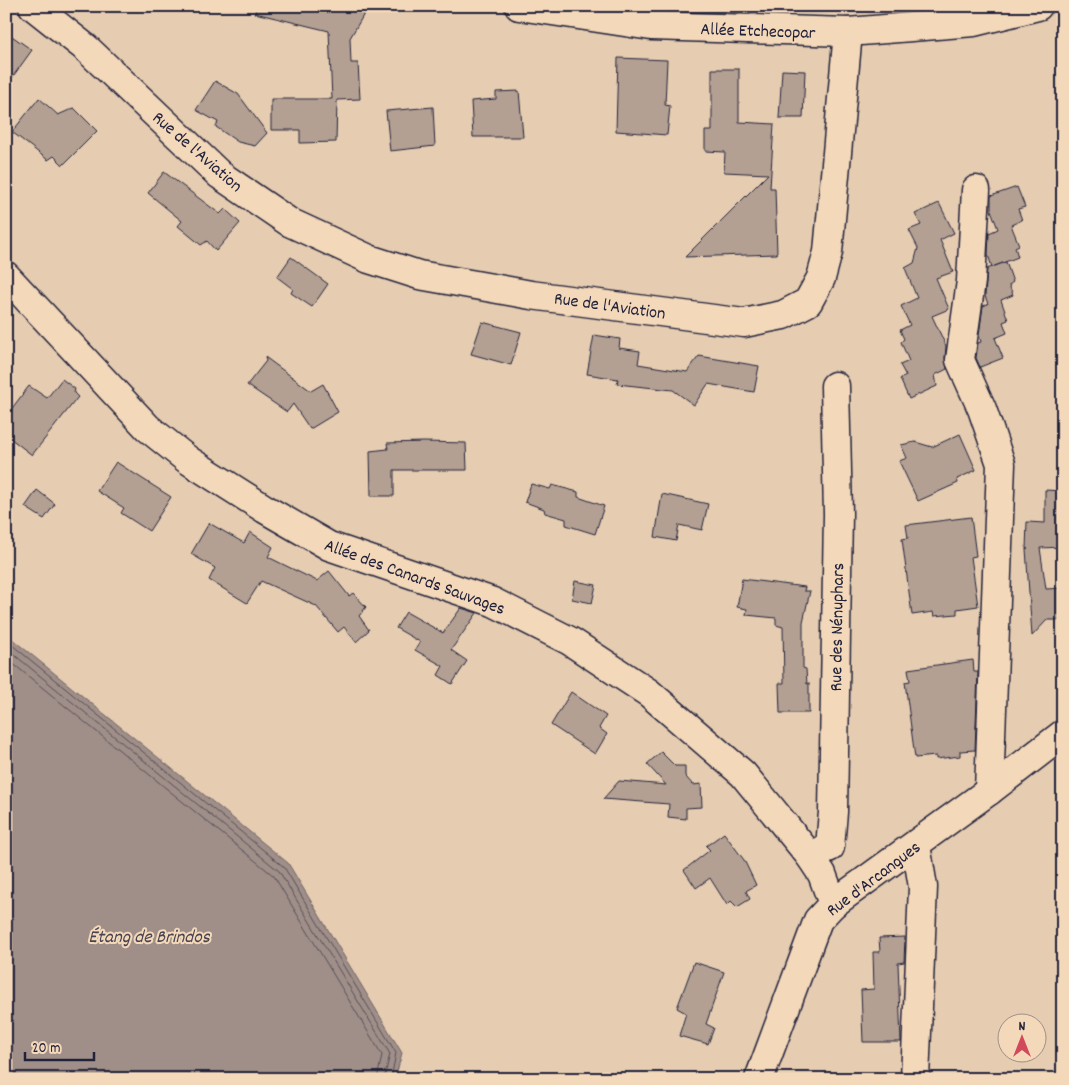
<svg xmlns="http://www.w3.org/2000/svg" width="1069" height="1085" font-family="Dekko,sans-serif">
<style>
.water{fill:#a08f88;stroke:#6e6369}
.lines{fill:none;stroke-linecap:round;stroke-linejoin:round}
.shore{stroke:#544e5a;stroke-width:1}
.building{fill:#b3a093;stroke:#22223b}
.minor-casing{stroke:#22223b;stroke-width:31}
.minor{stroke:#f3d8ba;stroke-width:28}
.labels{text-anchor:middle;stroke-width:4;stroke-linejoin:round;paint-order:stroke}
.street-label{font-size:18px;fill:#22223b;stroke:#f3d8ba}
.water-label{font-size:19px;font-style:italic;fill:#484352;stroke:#f3d8ba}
</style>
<rect width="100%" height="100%" fill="#e6cdb2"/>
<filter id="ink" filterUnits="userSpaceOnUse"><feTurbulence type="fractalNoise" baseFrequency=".02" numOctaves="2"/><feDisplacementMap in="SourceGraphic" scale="10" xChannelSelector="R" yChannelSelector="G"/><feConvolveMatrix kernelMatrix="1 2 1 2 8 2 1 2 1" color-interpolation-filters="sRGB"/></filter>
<g filter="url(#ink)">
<polygon class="water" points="6,634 288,863 402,1053 395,1079 6,1079"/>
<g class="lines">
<g class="shore">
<polyline points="6,640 284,867 396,1053 391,1079"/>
<polyline points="6,648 279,871 390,1054 384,1079"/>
<polyline points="6,658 274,876 382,1055 377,1079"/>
</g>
</g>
<g class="building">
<polygon points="256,6 351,6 364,14 350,38 351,63 358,63 360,99 337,100 336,142 300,143 300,130 271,130 271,99 332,99 329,31 255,13"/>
<polygon points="6,32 32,50 6,86"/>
<polygon points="618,58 667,60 665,105 670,106 667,135 616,131"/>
<polygon points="712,69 739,69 739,122 774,124 770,188 775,188 777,254 685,257 768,174 724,172 725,152 705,151 705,131 712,131"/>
<polygon points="782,70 805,71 803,118 779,118"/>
<polygon points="215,81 238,94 267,133 255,146 238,142 216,127 218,122 196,110"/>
<polygon points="519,91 523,137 473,137 471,101 496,99 496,92"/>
<polygon points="39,98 58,115 74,108 97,131 63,165 54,156 48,160 12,132"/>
<polygon points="433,107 435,146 390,151 386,111"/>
<polygon points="164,172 220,214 225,209 240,223 216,251 207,241 201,245 178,226 182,221 148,193"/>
<polygon points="1017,187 1025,207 1018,209 1022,220 1011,225 1019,245 1015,247 1018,257 992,267 988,255 989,233 998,229 991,210 991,196"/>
<polygon points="939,203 954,233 940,240 953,272 936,278 949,309 932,316 946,346 945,358 947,369 935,375 937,386 909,399 900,379 906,376 900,365 909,361 901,342 904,339 900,330 910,325 901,306 917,298 905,268 914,263 918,248 909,230 921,225 915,214"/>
<polygon points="291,257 328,284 312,307 291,293 293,289 277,277"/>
<polygon points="1006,262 1013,282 1009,285 1013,295 1001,300 1008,320 1003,322 1007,333 995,338 1003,358 980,367 976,358 978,343 981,342 979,335 983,306 988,304 985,296 987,269"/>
<polygon points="482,322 521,332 511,365 471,354"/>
<polygon points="594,335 620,339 619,348 640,351 638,364 687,372 699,356 759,366 754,392 708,384 694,405 673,390 617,384 618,379 587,374"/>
<polygon points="265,357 311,391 323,384 338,412 310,429 293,404 287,412 247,385 266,361"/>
<polygon points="62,379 75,389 74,393 78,397 32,455 6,435 6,416 29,386 47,398"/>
<polygon points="960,434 976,470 957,479 958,483 918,501 899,461 907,458 901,445 915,442 932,447"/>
<polygon points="424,442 466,443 467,470 394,470 394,496 371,496 370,451 388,449 387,443"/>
<polygon points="116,462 171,497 149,531 121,513 124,508 97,491"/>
<polygon points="531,484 550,489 552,485 578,492 578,497 604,506 595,534 566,525 566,519 545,513 544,509 525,502"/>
<polygon points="37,490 55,504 44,519 25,507"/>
<polygon points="1045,490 1063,491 1063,547 1040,548 1046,589 1063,588 1063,620 1047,620 1032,636 1026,549 1028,549 1026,549 1027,522 1045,523"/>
<polygon points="662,494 708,504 702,530 679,525 676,541 655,537"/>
<polygon points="971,517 976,556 971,557 978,606 957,609 957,614 934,616 933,612 912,615 902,539 908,538 906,525"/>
<polygon points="209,523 244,543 250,532 273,547 268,557 317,581 329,571 349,596 353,593 366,607 359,616 369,630 356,642 344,627 338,632 316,606 261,581 247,603 209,580 215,568 191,554"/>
<polygon points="742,579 805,587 804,591 810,591 803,622 803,668 806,669 807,684 809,683 809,713 780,713 779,683 784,683 783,627 776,625 776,618 746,615 747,609 737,607"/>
<polygon points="575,581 596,585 592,603 572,599"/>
<polygon points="461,608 477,613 451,650 467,661 452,684 438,675 443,666 415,650 420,642 396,628 406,612 443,633"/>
<polygon points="973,660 974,672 978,672 975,750 960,751 960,756 936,759 936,756 915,758 905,682 910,681 908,669"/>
<polygon points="571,692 606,716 599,728 607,734 595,754 551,725"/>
<polygon points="661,752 675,766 685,766 685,776 693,785 701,784 702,807 686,808 686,819 668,817 669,804 603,799 619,781 666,785 647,764"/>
<polygon points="724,833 744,860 756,885 746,891 750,899 737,907 731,901 727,905 710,878 696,888 684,870 710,850 706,846"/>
<polygon points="905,937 904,962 898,963 901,1042 863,1042 861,990 874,989 873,952 880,952 879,938"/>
<polygon points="694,962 724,972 706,1024 714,1028 708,1044 679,1036 686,1013 677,1008"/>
</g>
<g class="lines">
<defs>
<g id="minor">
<polyline points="33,6 86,48 220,175 289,222 369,259 419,275 531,295 744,323 783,315 808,302 821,278 828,252 848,32"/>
<polyline points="519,6 651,26 848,32 974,22 1038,6"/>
<polyline points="976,190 971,281 960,360 982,409 1001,464 989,791"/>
<polyline points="6,276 148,428 188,460 265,509 329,546 493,602 570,641 649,693 743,774 810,856 822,874 833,904"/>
<polyline points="810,856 830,847 833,812 838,514 835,386"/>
<polyline points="759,1079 818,920 833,904 989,791 1063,734"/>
<polyline points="915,1079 923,887 916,845"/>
</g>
</defs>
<use href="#minor" class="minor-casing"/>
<use href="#minor" class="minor"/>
</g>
</g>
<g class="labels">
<g class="street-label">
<text transform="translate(758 30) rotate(2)" y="6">Allée Etchecopar</text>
<text transform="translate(198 151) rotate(41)" y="6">Rue de l'Aviation</text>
<text transform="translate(610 305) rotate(8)" y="6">Rue de l'Aviation</text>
<text transform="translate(415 576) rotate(20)" y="6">Allée des Canards Sauvages</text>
<text transform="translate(836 627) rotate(-89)" y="6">Rue des Nénuphars</text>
<text transform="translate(873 878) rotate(-37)" y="6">Rue d'Arcangues</text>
</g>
<g class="water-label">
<text x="149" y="942">Étang de Brindos</text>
</g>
</g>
<rect width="1069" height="1085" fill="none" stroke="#f3d8ba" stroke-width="25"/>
<rect x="12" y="12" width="1044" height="1060" fill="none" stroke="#22223b" stroke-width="2" filter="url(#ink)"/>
<g transform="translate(1022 1038)"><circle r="24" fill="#f3d8ba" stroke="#9f8f87"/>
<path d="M0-4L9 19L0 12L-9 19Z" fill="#d1495b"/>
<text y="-8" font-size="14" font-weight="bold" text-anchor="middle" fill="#22223b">N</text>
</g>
<path d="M25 1052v8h69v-8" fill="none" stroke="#22223b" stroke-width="2.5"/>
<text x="32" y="1052" font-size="15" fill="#22223b" stroke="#f3d8ba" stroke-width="4" paint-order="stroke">20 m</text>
</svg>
